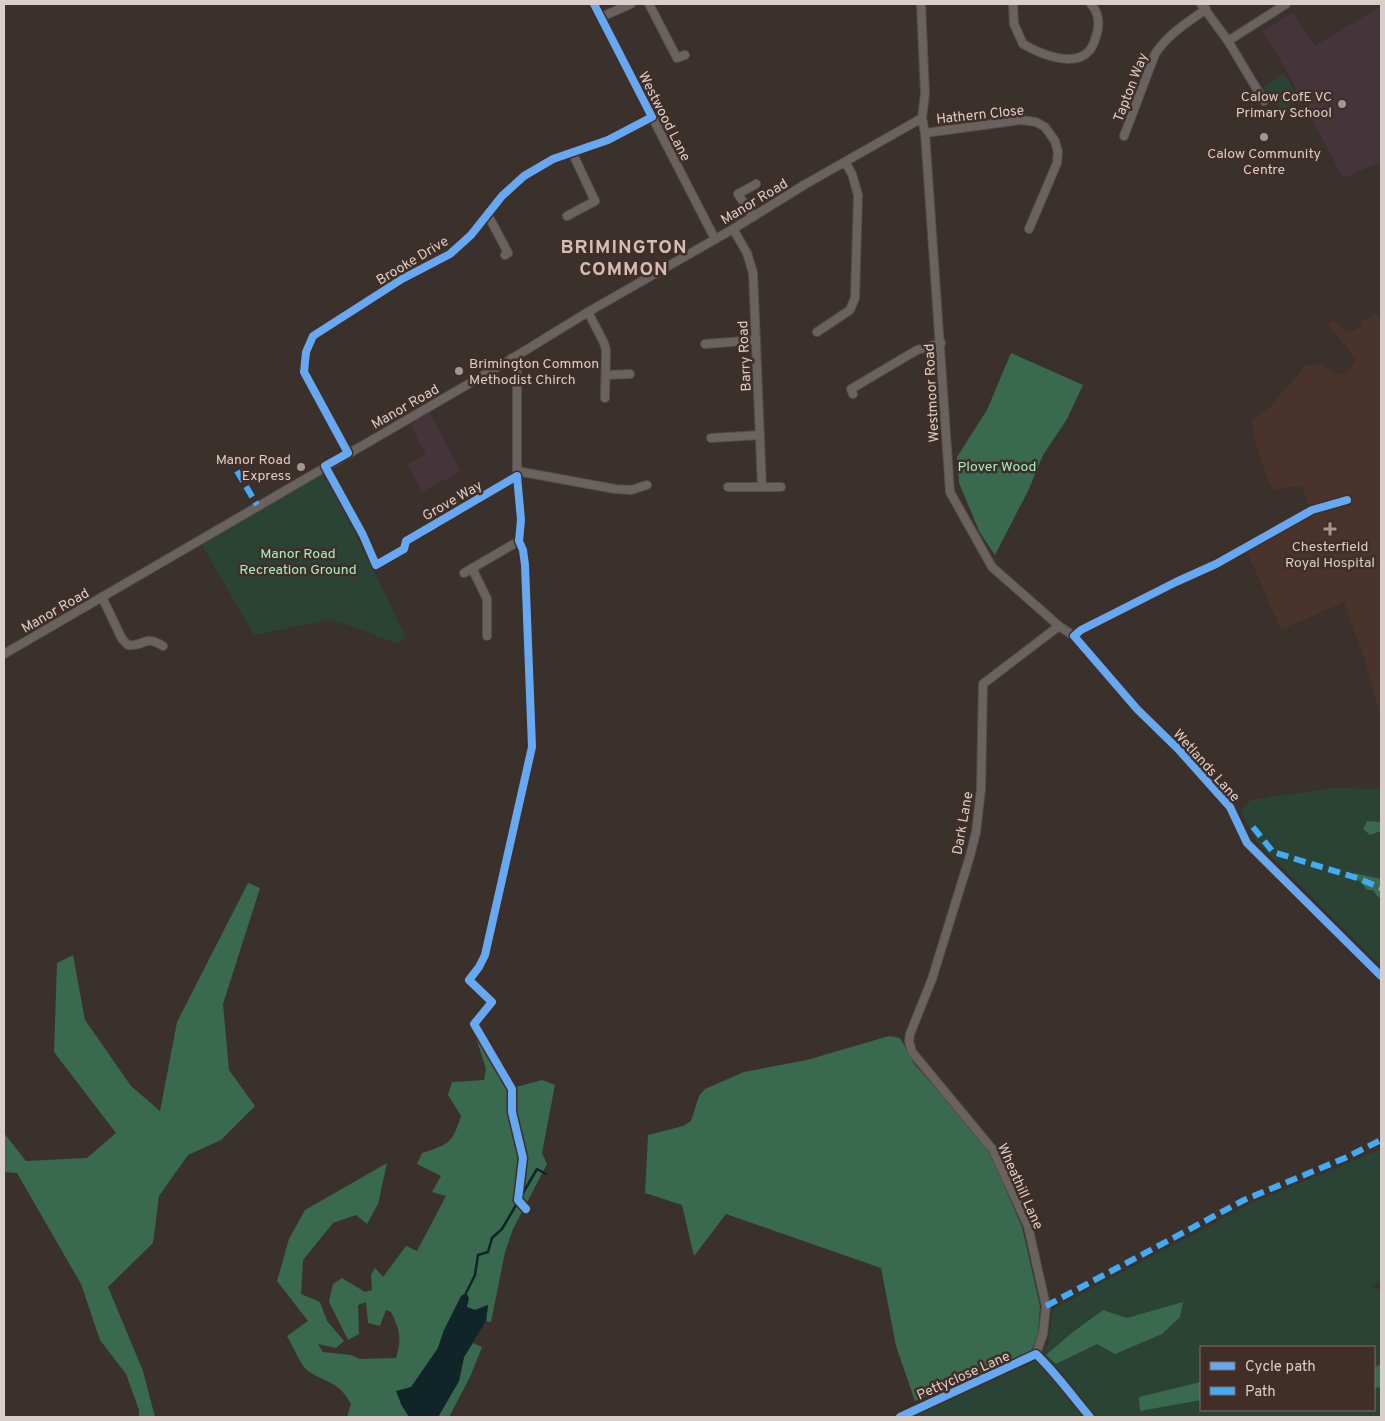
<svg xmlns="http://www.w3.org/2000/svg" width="1385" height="1421" font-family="Overpass,sans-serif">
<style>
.built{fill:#49332a}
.education{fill:#453439}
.green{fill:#2a4335;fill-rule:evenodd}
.forest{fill:#39694f}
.water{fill:#102527}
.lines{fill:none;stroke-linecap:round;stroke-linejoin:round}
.stream{stroke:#102527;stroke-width:2.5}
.minor-casing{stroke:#554d49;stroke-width:10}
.minor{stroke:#6a625f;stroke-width:8}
.quiet{stroke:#42abf6;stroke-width:6;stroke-dasharray:12 6;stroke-linecap:butt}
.cycleway-casing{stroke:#402e27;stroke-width:11}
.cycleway{stroke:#66a8f1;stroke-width:8}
.poi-dot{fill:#a29793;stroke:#402e27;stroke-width:2}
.labels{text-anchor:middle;stroke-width:5;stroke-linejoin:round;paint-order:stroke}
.street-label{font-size:14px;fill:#daceca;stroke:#402e27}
.poi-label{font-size:14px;fill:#daceca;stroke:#402e27;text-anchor:end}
.park-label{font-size:14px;fill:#9df3c4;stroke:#402e27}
.district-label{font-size:19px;font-weight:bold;letter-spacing:1px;fill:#d4bdb4;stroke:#402e27}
</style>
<rect width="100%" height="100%" fill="#3a312d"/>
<polygon class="built" points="1374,312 1381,321 1381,719 1365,661 1344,602 1281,630 1244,545 1312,513 1301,485 1273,490 1265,472 1255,441 1252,420 1269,408 1306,365 1321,364 1340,375 1351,369 1356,359 1328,325 1333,321 1349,333 1361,327 1362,318 1368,320"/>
<g class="education">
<polygon points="1381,6 1381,162 1343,178 1285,68 1262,31 1293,13 1315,46"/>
<polygon points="429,412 461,471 422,492 407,464 426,455 410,423"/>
</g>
<g class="green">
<polygon points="1284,73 1299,100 1281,111 1272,96 1268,97 1263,88"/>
<polygon points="322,474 327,476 405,635 402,641 396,643 332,619 254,635 202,545"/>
<polygon points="1332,788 1381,789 1381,966 1256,841 1241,811 1251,800"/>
<path d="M 1381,1149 L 1381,1280 L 1371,1286 L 1381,1291 L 1381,1417 L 912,1417 L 1033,1362 L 1048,1345 L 1053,1309 L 1250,1204 ZM 1201,1347 L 1374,1347 L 1374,1410 L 1201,1410 Z"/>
</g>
<g class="forest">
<polygon points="1011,353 1083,385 1067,419 1043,455 1029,489 995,555 980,533 959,483 957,457 987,410"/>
<polygon points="1367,821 1381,822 1381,831 1370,835 1363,829"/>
<polygon points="1354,873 1381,879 1381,898 1377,896 1373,890 1367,890 1360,881 1351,879 1351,875"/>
<polygon points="248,883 260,888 223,1004 229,1070 255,1106 221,1140 188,1155 159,1196 153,1243 108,1287 143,1371 155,1417 139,1417 139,1410 126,1374 100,1340 81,1284 17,1173 4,1172 4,1133 26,1161 87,1158 116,1133 54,1052 57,963 73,955 85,1020 131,1086 160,1111 177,1022"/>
<path d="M 472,1025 L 509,1089 L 542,1080 L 555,1085 L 542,1153 L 547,1164 L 513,1229 L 505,1252 L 491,1322 L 486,1321 L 488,1305 L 475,1310 L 467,1307 L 444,1330 L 438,1348 L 401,1404 L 409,1417 L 347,1417 L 351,1404 C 338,1380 327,1384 308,1371 C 301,1366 292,1344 287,1336 L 308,1321 L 277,1281 L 289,1239 L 305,1210 L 387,1163 L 378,1204 L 367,1224 L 356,1215 L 333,1223 L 303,1260 L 301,1294 L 320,1302 L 327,1321 L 344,1341 L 336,1348 L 318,1344 L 323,1352 L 351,1355 L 360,1359 L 396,1358 C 402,1338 400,1330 391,1312 L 386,1310 L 380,1326 L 368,1323 L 366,1302 L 358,1305 L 359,1334 L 348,1340 L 329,1302 L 333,1284 L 342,1278 L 365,1292 L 372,1290 L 371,1275 L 375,1268 L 383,1277 L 406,1246 L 417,1251 L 446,1196 L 432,1192 L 441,1176 L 417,1164 L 422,1153 C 449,1144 452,1144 461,1116 L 448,1095 L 452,1082 L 484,1080 L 486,1069 Z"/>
<polygon points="889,1036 900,1038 915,1065 937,1089 989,1151 1022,1227 1040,1306 1038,1334 1031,1352 915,1401 896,1346 881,1268 726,1214 694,1256 682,1205 645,1193 648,1135 683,1126 691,1121 699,1096 705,1089 744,1072 807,1060"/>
<polygon points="1183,1302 1180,1317 1162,1334 1115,1354 1097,1344 1056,1364 1046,1355 1073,1332 1103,1310 1127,1318"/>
<polygon points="473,1343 482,1347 470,1377 449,1417 438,1417 459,1381 464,1357"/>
<polygon points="1381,1364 1381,1392 1379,1387 1374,1388 1375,1367"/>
<polygon points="1201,1382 1201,1400 1140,1411 1139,1397"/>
</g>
<polygon class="water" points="466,1293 469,1298 467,1307 475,1310 488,1305 486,1321 464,1357 459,1381 438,1417 409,1417 401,1404 396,1391 411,1387 438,1348 444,1330 461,1296"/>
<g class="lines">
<polyline class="stream" points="466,1293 475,1275 478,1255 488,1252 492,1238 502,1229 537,1169 546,1174"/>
<defs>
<g id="minor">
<polyline points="594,4 715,239"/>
<polyline points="649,4 677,58 685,55"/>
<polyline points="921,4 925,94 922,118 925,133 950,492 992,567 1059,626 1074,636 1137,709 1179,750 1230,807 1247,843 1381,976"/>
<path d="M 1013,4 L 1014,24 L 1023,44 C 1040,54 1074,68 1089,51 C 1094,46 1095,39 1097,33 C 1100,22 1098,12 1091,4"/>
<polyline points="1201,4 1228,41 1264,101"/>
<polyline points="601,17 631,4"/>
<polyline points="1228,41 1286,4"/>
<polyline points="925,133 1021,120 1036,122 1045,127 1055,141 1058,152 1057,163 1029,229"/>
<path d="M 1124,136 L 1155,54 C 1168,34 1187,23 1206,9"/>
<polyline points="488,215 508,253 505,255"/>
<polyline points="567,216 595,201 572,152"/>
<polyline points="753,217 738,194 756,184"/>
<polyline points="733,229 747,253 753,273 762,487"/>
<polyline points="588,312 604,343 606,350 605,398"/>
<polyline points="817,332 850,310 855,298 858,195 852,174 845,162"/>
<polyline points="705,344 756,340"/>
<polyline points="606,375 630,374"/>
<polyline points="853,394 851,389 917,350 941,343"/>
<polyline points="711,438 760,435"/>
<polyline points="348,453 304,372 306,352 313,336 402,279 450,254 471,235 502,196 524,176 553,159 608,140 652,117"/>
<polyline points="325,466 363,535 376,565"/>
<polyline points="517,471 615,489 631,490 647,485"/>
<polyline points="728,487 781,487"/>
<polyline points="404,549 406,541 517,476"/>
<polyline points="472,568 487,599 487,636"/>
<polyline points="464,573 519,541 521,520 517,471 517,373 516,366 512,358"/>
<path d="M 102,597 L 122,639 L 128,645 C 145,647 144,634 163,646"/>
<polyline points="4,654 508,361 588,312 733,229 804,185 922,118"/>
<polyline points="900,1417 1036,1354 1043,1334 1046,1306 1028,1226 993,1150 912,1052 909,1041 910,1034 932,979 970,856 976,832 981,789 983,684 1059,626"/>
</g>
</defs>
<use href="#minor" class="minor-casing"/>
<use href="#minor" class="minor"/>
<g class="quiet">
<polyline points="237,471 257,505"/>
<polyline points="1253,827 1273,852 1357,878 1381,888"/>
<polyline points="1046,1306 1244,1200 1345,1158 1381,1140"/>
</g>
<defs>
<g id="cycleway">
<polyline points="1347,500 1312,510 1216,564 1176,582 1081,630 1074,636 1137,709 1179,750 1230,807 1247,843 1381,976"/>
<polyline points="526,1209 518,1200 523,1158 512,1112 512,1089 474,1024 492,1002 469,980 479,967 485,955 532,747 525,565 523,550 519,541 521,520 517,476 406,541 404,549 376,565 363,535 325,466 348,453 304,372 306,352 313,336 402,279 450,254 471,235 502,196 524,176 553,159 608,140 652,117 594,4"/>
<path d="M 900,1417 L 1036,1354 C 1056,1373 1072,1396 1090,1417"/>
</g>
</defs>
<use href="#cycleway" class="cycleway-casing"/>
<use href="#cycleway" class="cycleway"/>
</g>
<g class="poi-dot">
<circle cx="1342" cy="104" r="5"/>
<circle cx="1264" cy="137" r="5"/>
<circle cx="459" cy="371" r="5"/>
<circle cx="301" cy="467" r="5"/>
<path d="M1327.5 521.5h5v5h5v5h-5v5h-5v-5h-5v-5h5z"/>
</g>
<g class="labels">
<g class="street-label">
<text transform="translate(1130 87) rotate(-69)" y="5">Tapton Way</text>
<text transform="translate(980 114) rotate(-6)" y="5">Hathern Close</text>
<text transform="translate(665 116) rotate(63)" y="5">Westwood Lane</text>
<text transform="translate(754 201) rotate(-31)" y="5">Manor Road</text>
<text transform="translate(412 260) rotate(-31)" y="5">Brooke Drive</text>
<text transform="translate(744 356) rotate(-93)" y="5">Barry Road</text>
<text transform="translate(931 393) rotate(-93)" y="5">Westmoor Road</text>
<text transform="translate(405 406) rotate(-30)" y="5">Manor Road</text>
<text transform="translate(452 500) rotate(-30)" y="5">Grove Way</text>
<text transform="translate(55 610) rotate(-30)" y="5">Manor Road</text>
<text transform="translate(1207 765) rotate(48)" y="5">Wetlands Lane</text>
<text transform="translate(962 823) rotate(-80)" y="5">Dark Lane</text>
<text transform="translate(1021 1186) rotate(66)" y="5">Wheathill Lane</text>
<text transform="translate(963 1375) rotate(-24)" y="5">Pettyclose Lane</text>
</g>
<g class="poi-label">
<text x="1332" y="101">Calow CofE VC<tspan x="1332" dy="16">Primary School</tspan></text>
<text x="1264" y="158" text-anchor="middle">Calow Community<tspan x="1264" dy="16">Centre</tspan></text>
<text x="469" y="368" text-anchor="start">Brimington Common<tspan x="469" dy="16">Methodist Chirch</tspan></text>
<text x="291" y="464">Manor Road<tspan x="291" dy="16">Express</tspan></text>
<text x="1330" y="551" text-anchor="middle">Chesterfield<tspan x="1330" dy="16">Royal Hospital</tspan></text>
</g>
<g class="park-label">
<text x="997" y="471">Plover Wood</text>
<text x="298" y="558">Manor Road<tspan x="298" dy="16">Recreation Ground</tspan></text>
</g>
<g class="district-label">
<text x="624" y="253">BRIMINGTON<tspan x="624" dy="22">COMMON</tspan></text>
</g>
</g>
<rect width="1385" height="1421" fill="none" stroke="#daceca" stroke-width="10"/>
<rect x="1200" y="1346" width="175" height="65" fill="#402e27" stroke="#7e6e68"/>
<rect x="1210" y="1362" width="25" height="8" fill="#66a8f1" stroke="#7e6e68"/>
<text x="1245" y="1371" font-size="15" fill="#daceca">Cycle path</text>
<rect x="1210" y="1387" width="25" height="8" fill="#42abf6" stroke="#7e6e68"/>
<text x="1245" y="1396" font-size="15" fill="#daceca">Path</text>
</svg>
